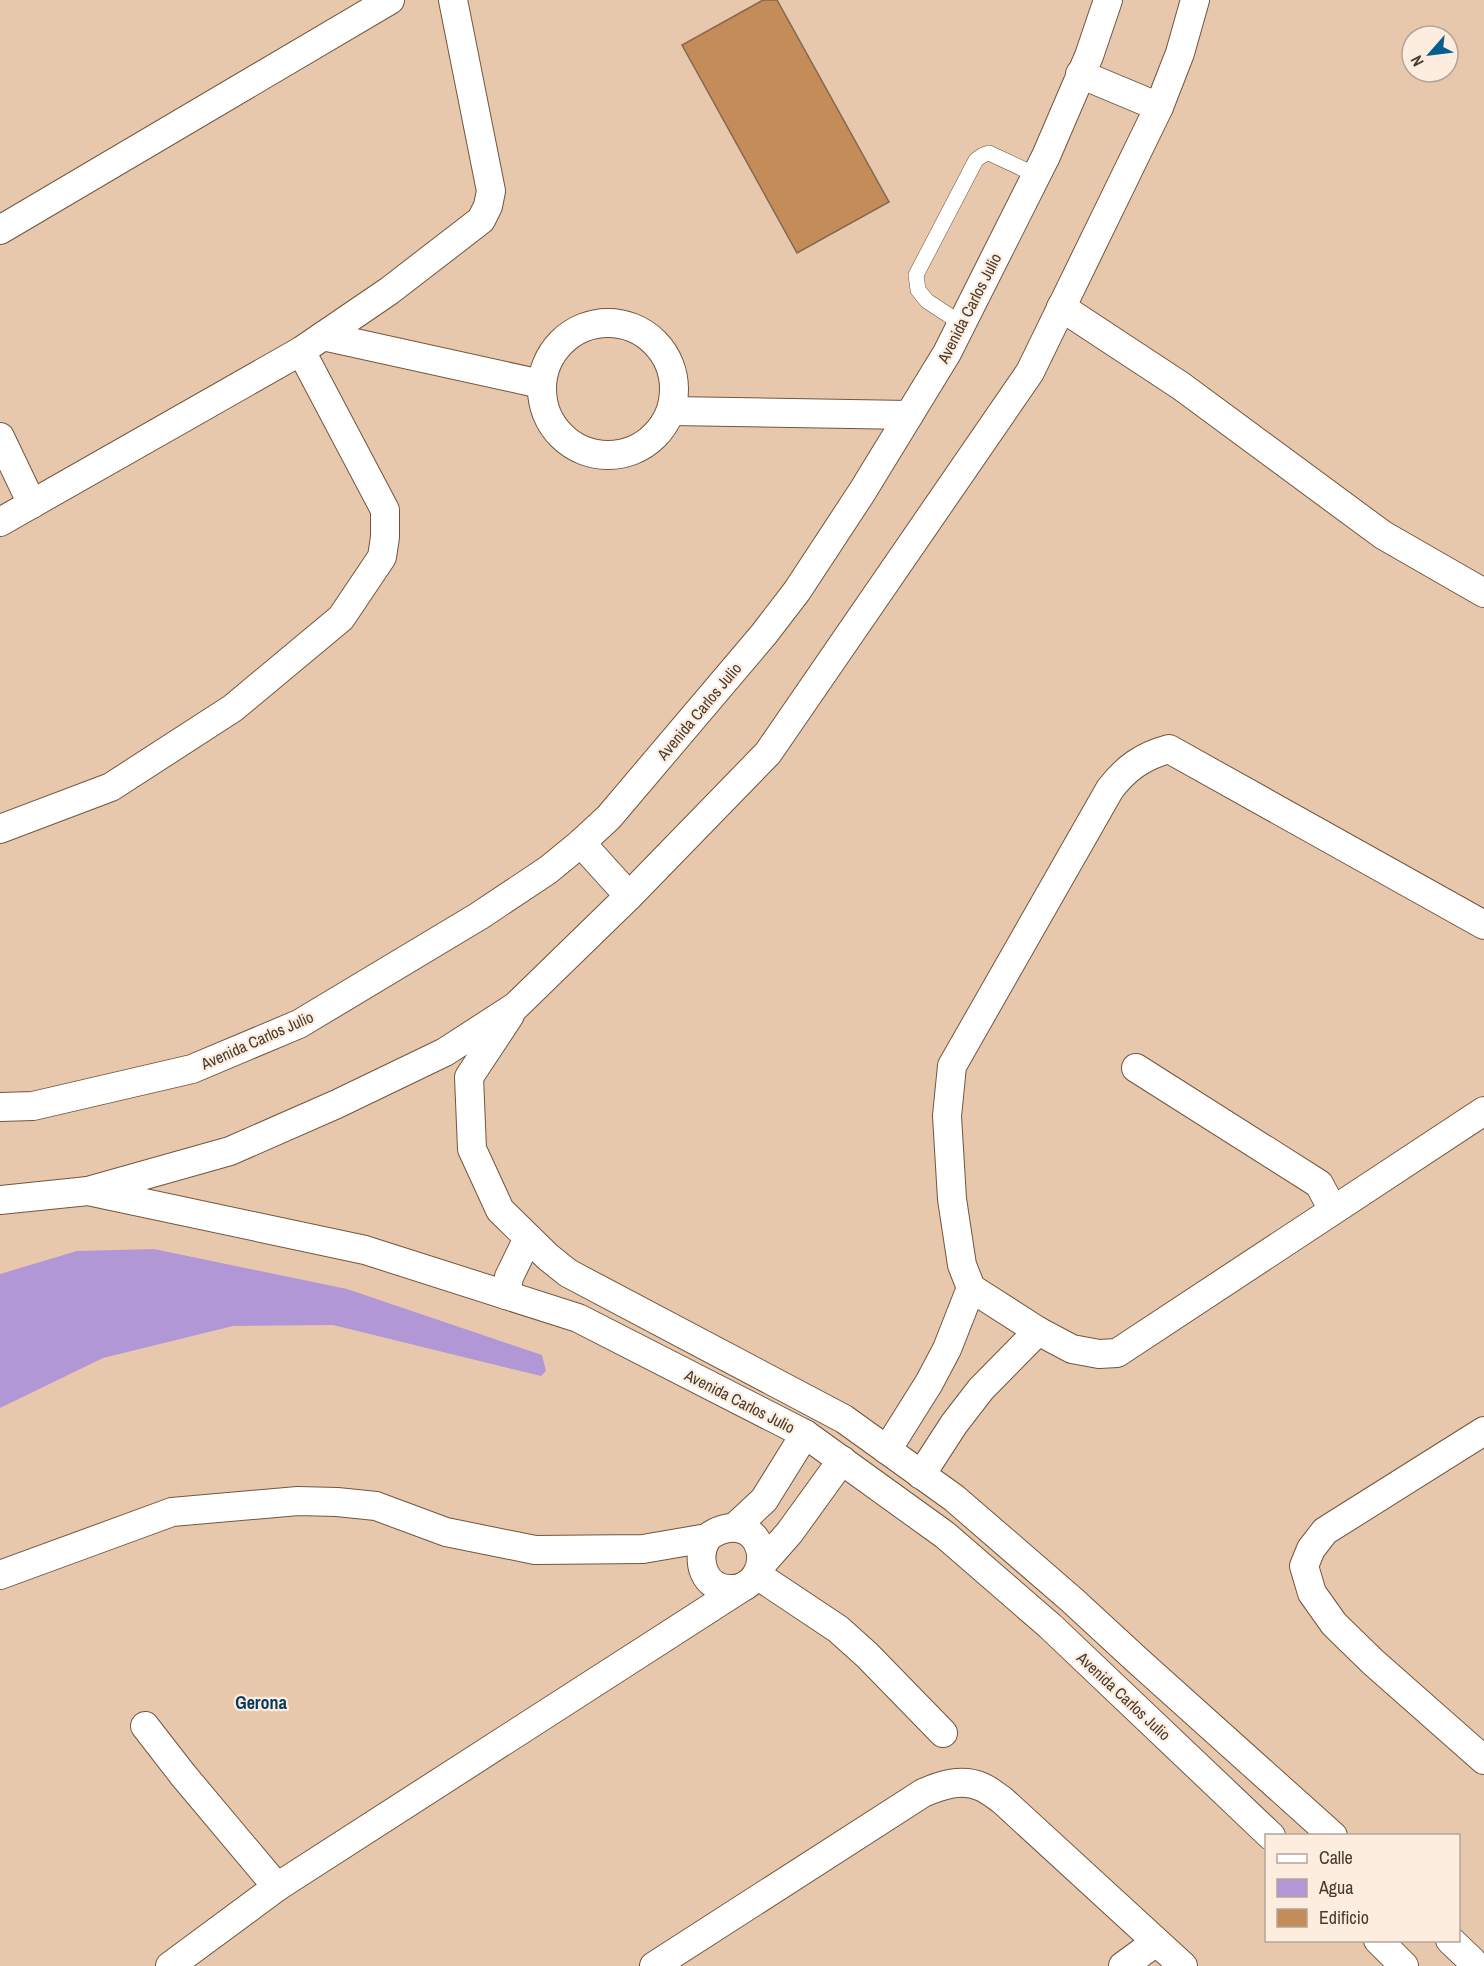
<svg xmlns="http://www.w3.org/2000/svg" width="1484" height="1966" font-family="'Archivo Narrow',sans-serif">
<style>
.water{fill:#b297d7}
.building{fill:#c38c59;stroke:#83674e;stroke-width:1.5}
.lines{fill:none;stroke-linecap:round;stroke-linejoin:round}
.lane-casing{stroke:#71563d;stroke-width:16}
.street-casing{stroke:#71563d;stroke-width:30}
.lane{stroke:#fff;stroke-width:15}
.street{stroke:#fff;stroke-width:28}
.labels{text-anchor:middle;stroke-width:4.5;stroke-linejoin:round;paint-order:stroke}
.street-label{font-size:16px;fill:#473a2f;stroke:#fdeddf}
.neighbourhood-label{font-size:18px;font-weight:bold;fill:#043c5f;stroke:#fdeddf}
</style>
<rect width="100%" height="100%" fill="#e8c8ad"/>
<polygon class="water" points="154,1249 347,1289 542,1355 546,1371 541,1376 333,1325 233,1326 103,1358 0,1408 0,1274 77,1251"/>
<polygon class="building" points="763,0 777,0 889,202 797,253 682,45"/>
<g class="lines">
<defs>
<polyline id="lane" points="962,324 927,301 918,290 916,275 976,160 983,155 989,153 1036,175"/>
<g id="street">
<polyline points="1080,74 1159,107"/>
<polyline points="0,230 390,0"/>
<polyline points="1061,307 1181,386 1383,535 1484,593"/>
<circle cx="608" cy="389" r="66"/>
<polyline points="323,336 541,384"/>
<polyline points="671,411 909,415"/>
<polyline points="0,437 32,504"/>
<polyline points="0,522 301,351 389,291 481,220 488,206 491,191 453,0"/>
<polyline points="0,829 111,787 233,708 341,618 382,557 385,537 385,510 301,351"/>
<polyline points="581,843 629,896"/>
<path d="M 1484,925 L 1169,749 C 1143,756 1126,768 1110,789 L 952,1066 L 947,1116 L 952,1199 L 962,1265 L 971,1288 L 1038,1331 L 1072,1349 L 1099,1354 L 1117,1353 L 1484,1111"/>
<polyline points="510,1015 469,1077 472,1149 500,1210 548,1257 568,1273 844,1419 954,1498 1072,1600 1137,1660 1333,1836"/>
<polyline points="1136,1068 1319,1184 1333,1210"/>
<polyline points="0,1107 33,1106 192,1069 299,1024 479,916 548,870 581,843 609,817 764,634 797,591 862,492 947,353 1046,156 1089,56 1108,0"/>
<polyline points="88,1191 230,1151 337,1104 445,1052 516,1006 629,896 768,753 1030,372 1159,107 1180,53 1195,0"/>
<polyline points="0,1200 88,1191 365,1250 578,1318 805,1434 945,1535 1050,1626 1271,1836"/>
<polyline points="506,1295 509,1277 528,1238"/>
<polyline points="1484,1431 1325,1531 1311,1549 1304,1566 1312,1593 1334,1624 1373,1662 1484,1760"/>
<polyline points="887,1450 929,1383 947,1349 971,1288"/>
<polyline points="921,1475 954,1424 981,1389 1038,1331"/>
<polyline points="735,1527 764,1500 805,1434"/>
<polyline points="761,1565 790,1532 842,1460"/>
<path d="M 0,1575 L 172,1512 L 298,1501 L 337,1502 L 376,1506 L 446,1532 L 535,1550 L 643,1549 L 707,1538 C 725,1523 753,1523 760,1549 C 765,1567 753,1589 732,1589 C 703,1590 695,1559 707,1538"/>
<polyline points="757,1575 838,1629 867,1655 943,1733"/>
<polyline points="145,1726 183,1775 277,1887"/>
<polyline points="1378,1940 1404,1966"/>
<polyline points="1450,1940 1472,1961"/>
<polyline points="170,1966 277,1887 746,1585"/>
<path d="M 654,1966 L 923,1793 C 941,1785 962,1778 982,1787 C 989,1790 996,1796 1002,1800 L 1183,1966"/>
<polyline points="1123,1966 1156,1942"/>
</g>
</defs>
<use href="#lane" class="lane-casing"/>
<use href="#street" class="street-casing"/>
<use href="#lane" class="lane"/>
<use href="#street" class="street"/>
</g>
<g class="labels">
<g class="street-label">
<text transform="translate(969 308) rotate(-63)" y="6">Avenida Carlos Julio</text>
<text transform="translate(699 711) rotate(-50)" y="6">Avenida Carlos Julio</text>
<text transform="translate(257 1040) rotate(-24)" y="6">Avenida Carlos Julio</text>
<text transform="translate(740 1401) rotate(27)" y="6">Avenida Carlos Julio</text>
<text transform="translate(1124 1696) rotate(43)" y="6">Avenida Carlos Julio</text>
</g>
<g class="neighbourhood-label">
<text x="261" y="1709">Gerona</text>
</g>
</g>
<rect x="1265" y="1834" width="195" height="108" fill="#fdeddf" stroke="#b4a599" stroke-width="1.5"/>
<rect x="1277" y="1854" width="30" height="9" fill="#ffffff" stroke="#b4a599" stroke-width="1.5"/>
<text x="1319" y="1864" font-size="18" fill="#473a2f">Calle</text>
<rect x="1277" y="1879" width="30" height="18" fill="#b297d7" stroke="#b4a599" stroke-width="1.5"/>
<text x="1319" y="1894" font-size="18" fill="#473a2f">Agua</text>
<rect x="1277" y="1909" width="30" height="18" fill="#c38c59" stroke="#b4a599" stroke-width="1.5"/>
<text x="1319" y="1924" font-size="18" fill="#473a2f">Edificio</text>
<g transform="translate(1430 54) rotate(242)"><circle r="28" fill="#fdeddf" stroke="#b4a599" stroke-width="1.5"/>
<path d="M0-4.5L10 22L0 15L-10 22Z" fill="#085d8f"/>
<text y="-9" font-size="16" font-weight="bold" text-anchor="middle" fill="#473a2f">N</text>
</g>
</svg>
